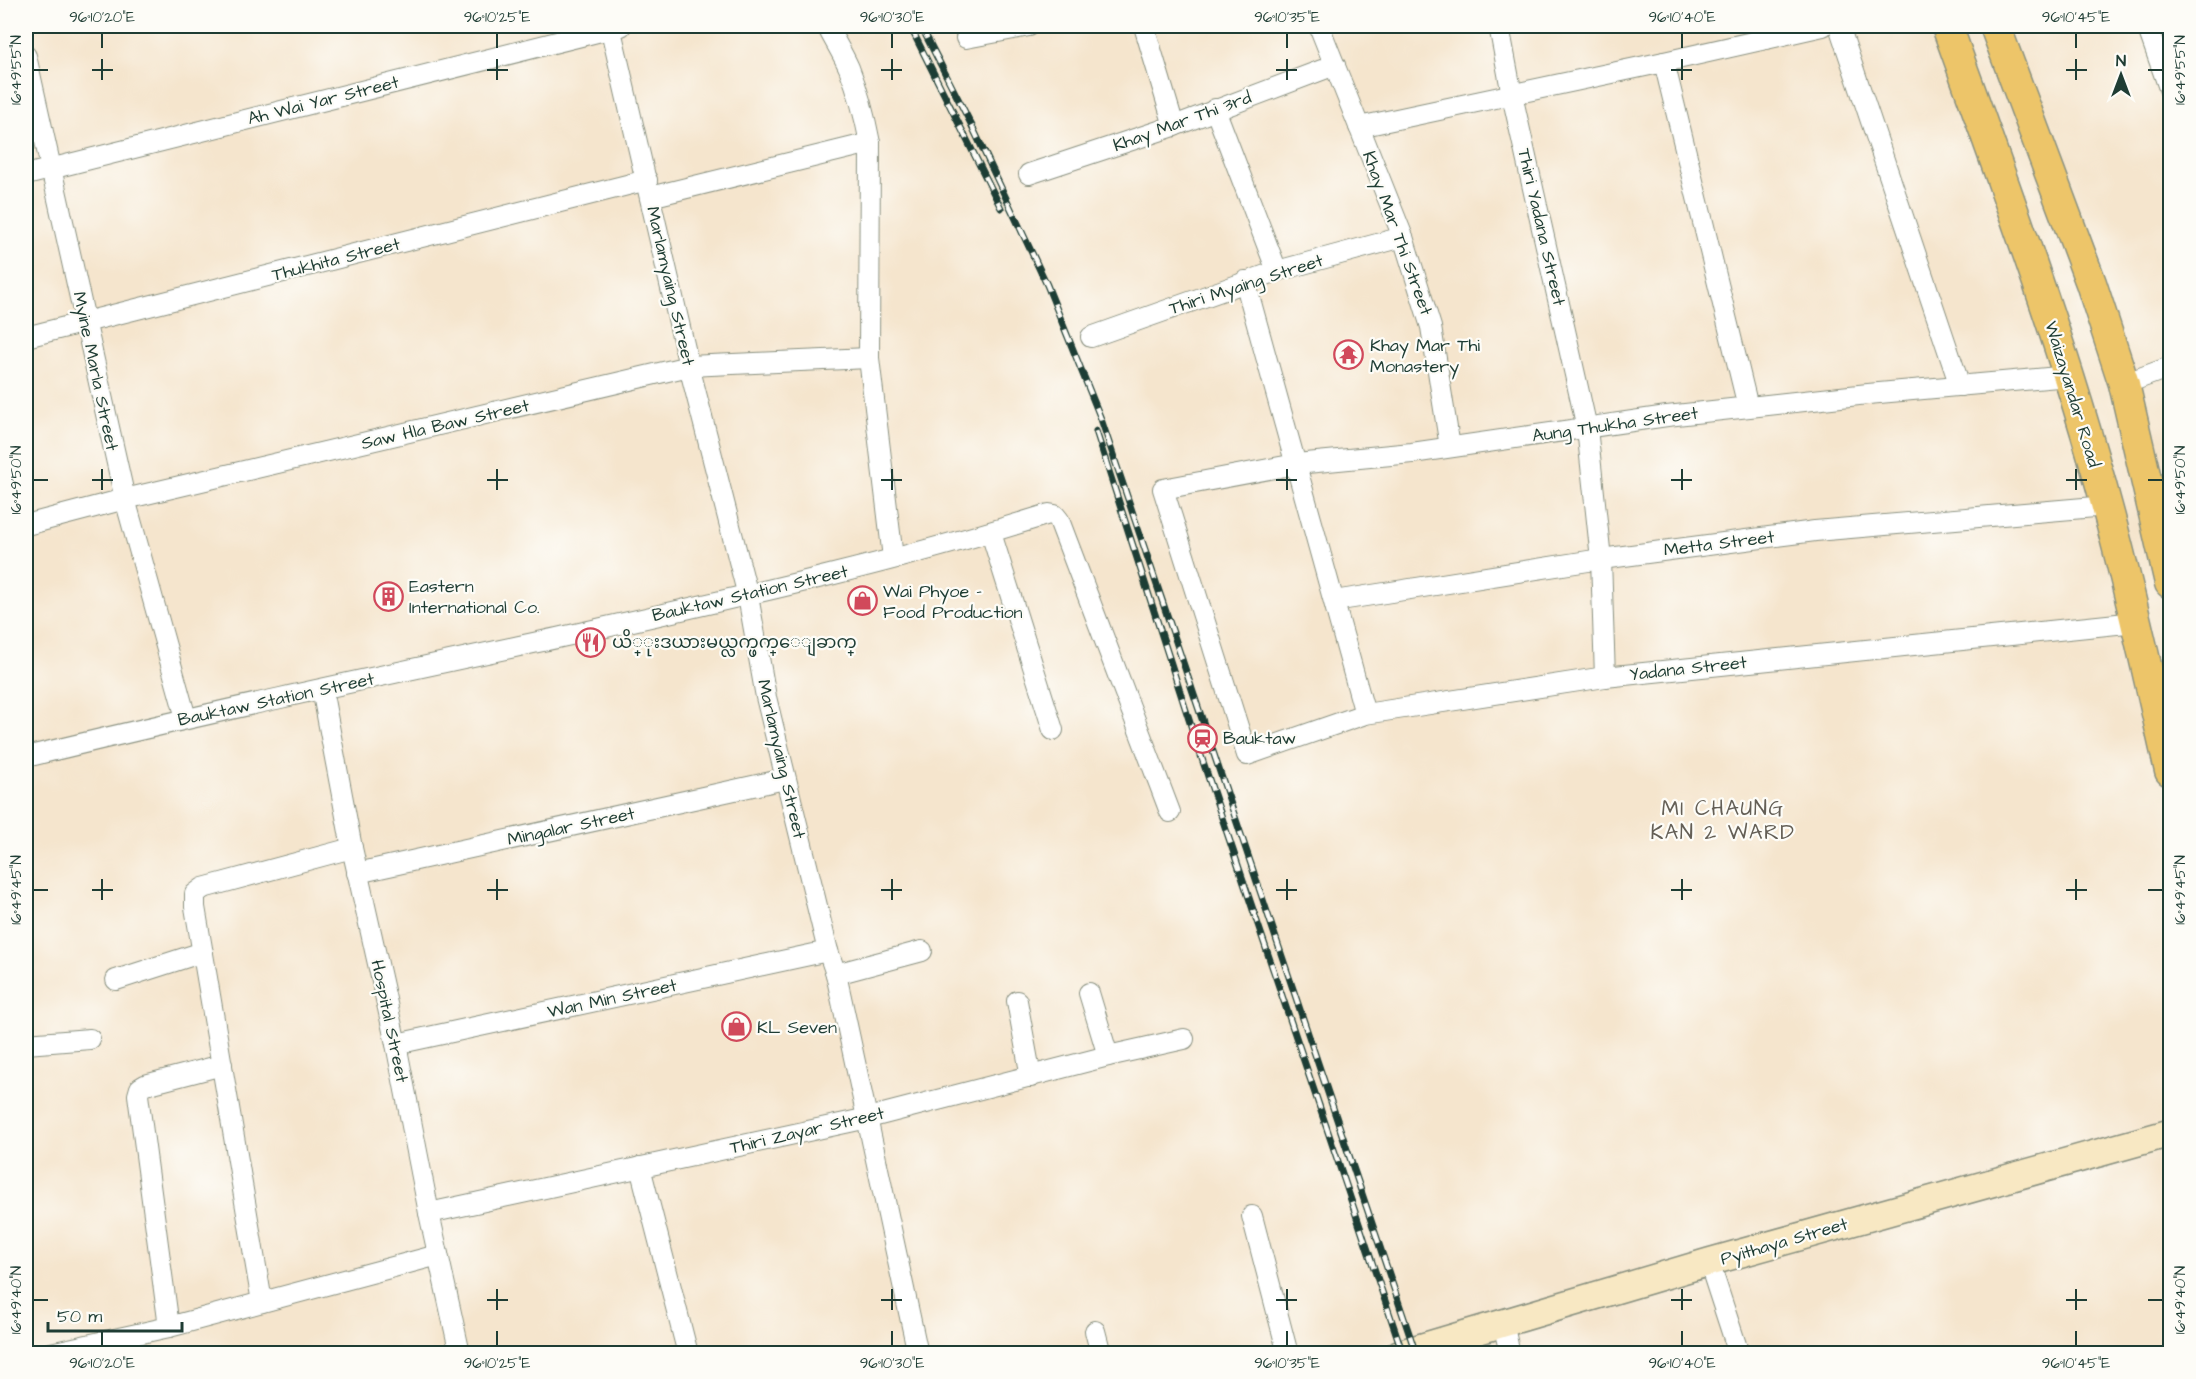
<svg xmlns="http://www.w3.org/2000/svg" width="2196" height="1379" font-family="'Architects Daughter','Noto Sans Myanmar',sans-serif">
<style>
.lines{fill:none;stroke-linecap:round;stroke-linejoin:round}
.street-casing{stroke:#8a9180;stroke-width:22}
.secondary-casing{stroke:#8a9180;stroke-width:30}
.primary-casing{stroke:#8a9180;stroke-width:33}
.street{stroke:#fff;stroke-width:20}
.secondary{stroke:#f8e8c3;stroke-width:27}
.primary{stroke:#edc569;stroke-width:30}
.rail-casing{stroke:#1f3d34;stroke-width:7}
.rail{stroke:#fdfcf7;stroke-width:4.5;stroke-dasharray:14;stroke-linecap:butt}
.ticks{fill:none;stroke:#1f3d34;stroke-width:2}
.labels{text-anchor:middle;stroke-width:4.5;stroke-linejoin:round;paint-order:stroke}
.street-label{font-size:18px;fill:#1f3d34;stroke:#fdfcf7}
.poi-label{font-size:18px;fill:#1f3d34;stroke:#fdfcf7;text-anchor:start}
.quarter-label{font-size:21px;letter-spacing:1.5px;fill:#645f56;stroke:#fdfcf7}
.neatline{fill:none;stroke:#1f3d34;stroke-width:2}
.ticks-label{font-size:15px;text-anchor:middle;fill:#1f3d34}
</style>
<rect width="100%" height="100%" fill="#fdfcf7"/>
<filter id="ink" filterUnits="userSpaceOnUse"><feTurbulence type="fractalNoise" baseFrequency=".0167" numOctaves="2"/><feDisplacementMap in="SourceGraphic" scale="12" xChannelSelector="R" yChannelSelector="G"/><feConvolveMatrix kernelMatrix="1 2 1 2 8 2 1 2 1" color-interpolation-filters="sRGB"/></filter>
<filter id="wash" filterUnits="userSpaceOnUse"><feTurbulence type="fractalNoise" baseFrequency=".008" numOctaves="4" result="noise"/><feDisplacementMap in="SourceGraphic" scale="24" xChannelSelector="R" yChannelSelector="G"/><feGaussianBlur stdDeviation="1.35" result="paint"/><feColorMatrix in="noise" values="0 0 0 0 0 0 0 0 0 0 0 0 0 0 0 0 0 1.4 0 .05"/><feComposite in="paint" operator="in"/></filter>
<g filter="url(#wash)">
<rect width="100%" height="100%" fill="#f5e5cd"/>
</g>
<g filter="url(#ink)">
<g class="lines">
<defs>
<g id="street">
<polyline points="610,26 689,366 748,596 766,697 828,951 836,974 918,1354"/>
<path d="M 827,26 C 834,40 843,54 849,68 C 859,93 865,117 870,143 L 869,358 L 893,558"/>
<polyline points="1144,26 1174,126"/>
<polyline points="1319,26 1403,237 1431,327 1450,447"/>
<polyline points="1499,26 1512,95 1587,428 1601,559 1605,677"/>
<polyline points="1839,26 1960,386"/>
<polyline points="2147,26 2170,91"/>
<polyline points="966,38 1029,26"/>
<polyline points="26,56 125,499 186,718"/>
<polyline points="1664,62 1748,407"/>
<polyline points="1215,109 1277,271"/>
<polyline points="1359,127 1664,62 1823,26"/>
<polyline points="1029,174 1174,126 1335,65"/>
<polyline points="26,175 621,26"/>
<polyline points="650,197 870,143"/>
<polyline points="1245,281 1365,714"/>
<polyline points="26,337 647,180"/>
<polyline points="1091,337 1277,271 1403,237"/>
<polyline points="2069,376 1868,394 1667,416 1412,453 1296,464 1163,489 1247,755 1365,714 1605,677 2136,622"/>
<polyline points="2124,384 2170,367"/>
<polyline points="26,525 125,499 689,366 869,358"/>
<polyline points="991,533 1053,730"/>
<polyline points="1334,601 1601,559 1815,531 2107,506"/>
<polyline points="322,689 352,848 396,1044 429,1213 460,1354"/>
<path d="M 26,757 C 202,714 380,676 557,638 C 722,601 888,565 1049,514 L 1055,515 L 1059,520 L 1170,812"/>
<polyline points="357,873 785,779"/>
<polyline points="836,974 922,951"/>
<polyline points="116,980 203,952"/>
<polyline points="1089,993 1108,1056"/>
<polyline points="1017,1001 1031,1077"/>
<polyline points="26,1044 90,1039"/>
<polyline points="396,1044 828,951"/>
<polyline points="640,1167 688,1354"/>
<polyline points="429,1213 868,1118 1108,1056 1184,1039"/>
<polyline points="1252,1216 1288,1354"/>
<polyline points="1709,1262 1739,1354"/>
<polyline points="262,1302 195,907 195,894 203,888 352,848"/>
<polyline points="1503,1323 1510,1354"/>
<polyline points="169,1327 138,1095 140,1088 145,1085 222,1065"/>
<polyline points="1095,1331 1101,1354"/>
<polyline points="46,1354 169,1327 438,1255"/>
</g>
<polyline id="secondary" points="1399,1354 1709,1262 2170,1133"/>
<g id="primary">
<path d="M 1947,26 C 2004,185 2063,343 2107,507 C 2131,594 2150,683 2170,771"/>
<polyline points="1995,26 2091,283 2124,384 2170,583"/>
</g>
</defs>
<use href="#street" class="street-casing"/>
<use href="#secondary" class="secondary-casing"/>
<use href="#primary" class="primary-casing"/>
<use href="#street" class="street"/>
<use href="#secondary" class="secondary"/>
<use href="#primary" class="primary"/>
<defs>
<g id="rail">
<polyline points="910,26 1001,208"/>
<polyline points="921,26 972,126 1047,285 1101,419 1416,1354"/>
<polyline points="1096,431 1193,732 1403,1354"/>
</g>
</defs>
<use href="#rail" class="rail-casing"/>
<use href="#rail" class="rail"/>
</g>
</g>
<path class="ticks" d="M 102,33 L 102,48M 497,33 L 497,48M 892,33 L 892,48M 1287,33 L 1287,48M 1682,33 L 1682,48M 2076,33 L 2076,48M 102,59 L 102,80M 497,59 L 497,80M 892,59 L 892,80M 1287,59 L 1287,80M 1682,59 L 1682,80M 2076,59 L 2076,80M 33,70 L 48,70M 92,70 L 113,70M 487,70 L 508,70M 881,70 L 902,70M 1276,70 L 1297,70M 1671,70 L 1692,70M 2066,70 L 2087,70M 2148,70 L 2163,70M 102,469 L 102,490M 497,469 L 497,490M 892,469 L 892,490M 1287,469 L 1287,490M 1682,469 L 1682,490M 2076,469 L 2076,490M 33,480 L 48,480M 92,480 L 113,480M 487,480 L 508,480M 881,480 L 902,480M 1276,480 L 1297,480M 1671,480 L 1692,480M 2066,480 L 2087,480M 2148,480 L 2163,480M 102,879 L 102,900M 497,879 L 497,900M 892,879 L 892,900M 1287,879 L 1287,900M 1682,879 L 1682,900M 2076,879 L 2076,900M 33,890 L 48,890M 92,890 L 113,890M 487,890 L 508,890M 881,890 L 902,890M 1276,890 L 1297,890M 1671,890 L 1692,890M 2066,890 L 2087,890M 2148,890 L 2163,890M 497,1289 L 497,1310M 892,1289 L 892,1310M 1287,1289 L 1287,1310M 1682,1289 L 1682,1310M 2076,1289 L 2076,1310M 33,1300 L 48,1300M 487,1300 L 508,1300M 881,1300 L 902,1300M 1276,1300 L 1297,1300M 1671,1300 L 1692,1300M 2066,1300 L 2087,1300M 2148,1300 L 2163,1300M 102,1331 L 102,1346M 497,1331 L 497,1346M 892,1331 L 892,1346M 1287,1331 L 1287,1346M 1682,1331 L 1682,1346M 2076,1331 L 2076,1346"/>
<defs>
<symbol id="temple-ring" viewBox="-11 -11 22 22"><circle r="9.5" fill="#fdfcf7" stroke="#d1495b" stroke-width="1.5"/><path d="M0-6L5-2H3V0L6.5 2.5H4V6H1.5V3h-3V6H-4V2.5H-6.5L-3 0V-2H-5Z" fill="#d1495b"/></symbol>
<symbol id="building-ring" viewBox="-11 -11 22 22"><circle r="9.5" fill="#fdfcf7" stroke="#d1495b" stroke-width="1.5"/><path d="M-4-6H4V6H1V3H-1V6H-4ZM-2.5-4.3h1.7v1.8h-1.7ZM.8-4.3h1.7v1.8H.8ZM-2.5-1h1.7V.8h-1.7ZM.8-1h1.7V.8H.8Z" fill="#d1495b"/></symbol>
<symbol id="shop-ring" viewBox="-11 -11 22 22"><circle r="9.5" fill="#fdfcf7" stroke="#d1495b" stroke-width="1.5"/><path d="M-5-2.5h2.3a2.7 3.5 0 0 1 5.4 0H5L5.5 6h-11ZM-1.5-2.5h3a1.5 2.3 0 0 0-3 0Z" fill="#d1495b"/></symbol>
<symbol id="restaurant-ring" viewBox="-11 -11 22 22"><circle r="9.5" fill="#fdfcf7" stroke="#d1495b" stroke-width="1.5"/><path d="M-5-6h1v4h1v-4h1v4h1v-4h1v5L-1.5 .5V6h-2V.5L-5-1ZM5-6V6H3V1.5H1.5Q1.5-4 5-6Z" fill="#d1495b"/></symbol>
<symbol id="station-ring" viewBox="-11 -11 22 22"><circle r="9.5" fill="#fdfcf7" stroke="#d1495b" stroke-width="1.5"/><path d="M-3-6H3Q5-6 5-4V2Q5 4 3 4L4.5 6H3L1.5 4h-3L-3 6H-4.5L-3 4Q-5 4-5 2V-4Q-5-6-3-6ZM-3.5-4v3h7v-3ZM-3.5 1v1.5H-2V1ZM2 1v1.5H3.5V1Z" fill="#d1495b"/></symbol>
</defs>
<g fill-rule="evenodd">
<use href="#temple-ring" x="1332" y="338" width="33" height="33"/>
<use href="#building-ring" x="372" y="580" width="33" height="33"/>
<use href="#shop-ring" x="846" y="584" width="33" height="33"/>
<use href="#restaurant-ring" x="574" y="626" width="33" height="33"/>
<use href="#station-ring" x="1186" y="722" width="33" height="33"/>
<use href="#shop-ring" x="720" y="1010" width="33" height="33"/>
</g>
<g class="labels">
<g class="street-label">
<text transform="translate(323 100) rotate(-14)" y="6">Ah Wai Yar Street</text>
<text transform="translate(1182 121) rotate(-20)" y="6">Khay Mar Thi 3rd</text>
<text transform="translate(1542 227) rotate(77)" y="6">Thiri Yadana Street</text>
<text transform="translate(1398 233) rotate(70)" y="6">Khay Mar Thi Street</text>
<text transform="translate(336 259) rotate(-14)" y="6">Thukhita Street</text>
<text transform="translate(1246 284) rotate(-18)" y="6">Thiri Myaing Street</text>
<text transform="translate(671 286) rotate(77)" y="6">Marlamyaing Street</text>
<text transform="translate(96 371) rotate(78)" y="6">Myine Marla Street</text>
<text transform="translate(2073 394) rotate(73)" y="6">Waizayandar Road</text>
<text transform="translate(445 424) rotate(-13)" y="6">Saw Hla Baw Street</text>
<text transform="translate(1615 424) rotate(-8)" y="6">Aung Thukha Street</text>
<text transform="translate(1719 543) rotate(-7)" y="6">Metta Street</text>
<text transform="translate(750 593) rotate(-13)" y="6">Bauktaw Station Street</text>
<text transform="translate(1688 668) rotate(-6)" y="6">Yadana Street</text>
<text transform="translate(276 699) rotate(-12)" y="6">Bauktaw Station Street</text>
<text transform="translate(782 759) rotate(77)" y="6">Marlamyaing Street</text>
<text transform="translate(571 826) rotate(-12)" y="6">Mingalar Street</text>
<text transform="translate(612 998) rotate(-12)" y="6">Wan Min Street</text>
<text transform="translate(390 1021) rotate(78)" y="6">Hospital Street</text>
<text transform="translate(807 1130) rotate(-13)" y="6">Thiri Zayar Street</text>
<text transform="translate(1784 1241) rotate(-16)" y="6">Pyithaya Street</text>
</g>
<g class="poi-label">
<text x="1370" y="351">Khay Mar Thi<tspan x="1370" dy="21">Monastery</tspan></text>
<text x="409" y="592">Eastern<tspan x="409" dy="21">International Co.</tspan></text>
<text x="883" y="597">Wai Phyoe -<tspan x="883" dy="21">Food Production</tspan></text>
<text x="612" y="648">ယိ္ုးဒယားမယ္လက္ဖက္ေျခာက္</text>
<text x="1223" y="744">Bauktaw</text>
<text x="757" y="1033">KL Seven</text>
</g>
<g class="quarter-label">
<text x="1723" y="815">MI CHAUNG<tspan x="1723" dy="24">KAN 2 WARD</tspan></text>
</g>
</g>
<rect width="2196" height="1379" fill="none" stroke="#fdfcf7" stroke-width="66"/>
<g transform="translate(2121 75)" stroke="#fdfcf7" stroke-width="4.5" paint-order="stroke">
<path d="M0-4.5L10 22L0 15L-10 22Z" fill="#1f3d34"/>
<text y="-9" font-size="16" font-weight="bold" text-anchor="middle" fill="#1f3d34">N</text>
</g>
<path d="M48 1322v9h134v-9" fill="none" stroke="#1f3d34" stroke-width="3"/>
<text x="57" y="1322" font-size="18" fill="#1f3d34" stroke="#fdfcf7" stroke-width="4.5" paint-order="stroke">50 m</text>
<rect x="33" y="33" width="2130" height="1313" class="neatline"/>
<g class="ticks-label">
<text x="102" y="22">96°10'20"E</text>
<text x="497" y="22">96°10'25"E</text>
<text x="892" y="22">96°10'30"E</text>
<text x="1287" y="22">96°10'35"E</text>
<text x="1682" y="22">96°10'40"E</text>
<text x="2076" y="22">96°10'45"E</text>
<text transform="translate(16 70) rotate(-90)" y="5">16°49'55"N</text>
<text transform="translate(2180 70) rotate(-90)" y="5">16°49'55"N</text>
<text transform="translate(16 480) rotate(-90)" y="5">16°49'50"N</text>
<text transform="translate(2180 480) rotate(-90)" y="5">16°49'50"N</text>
<text transform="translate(16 890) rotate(-90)" y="5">16°49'45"N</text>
<text transform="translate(2180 890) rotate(-90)" y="5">16°49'45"N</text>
<text transform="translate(16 1300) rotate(-90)" y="5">16°49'40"N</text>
<text transform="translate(2180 1300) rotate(-90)" y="5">16°49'40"N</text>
<text x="102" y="1368">96°10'20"E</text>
<text x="497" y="1368">96°10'25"E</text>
<text x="892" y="1368">96°10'30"E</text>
<text x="1287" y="1368">96°10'35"E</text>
<text x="1682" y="1368">96°10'40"E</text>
<text x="2076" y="1368">96°10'45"E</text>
</g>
</svg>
